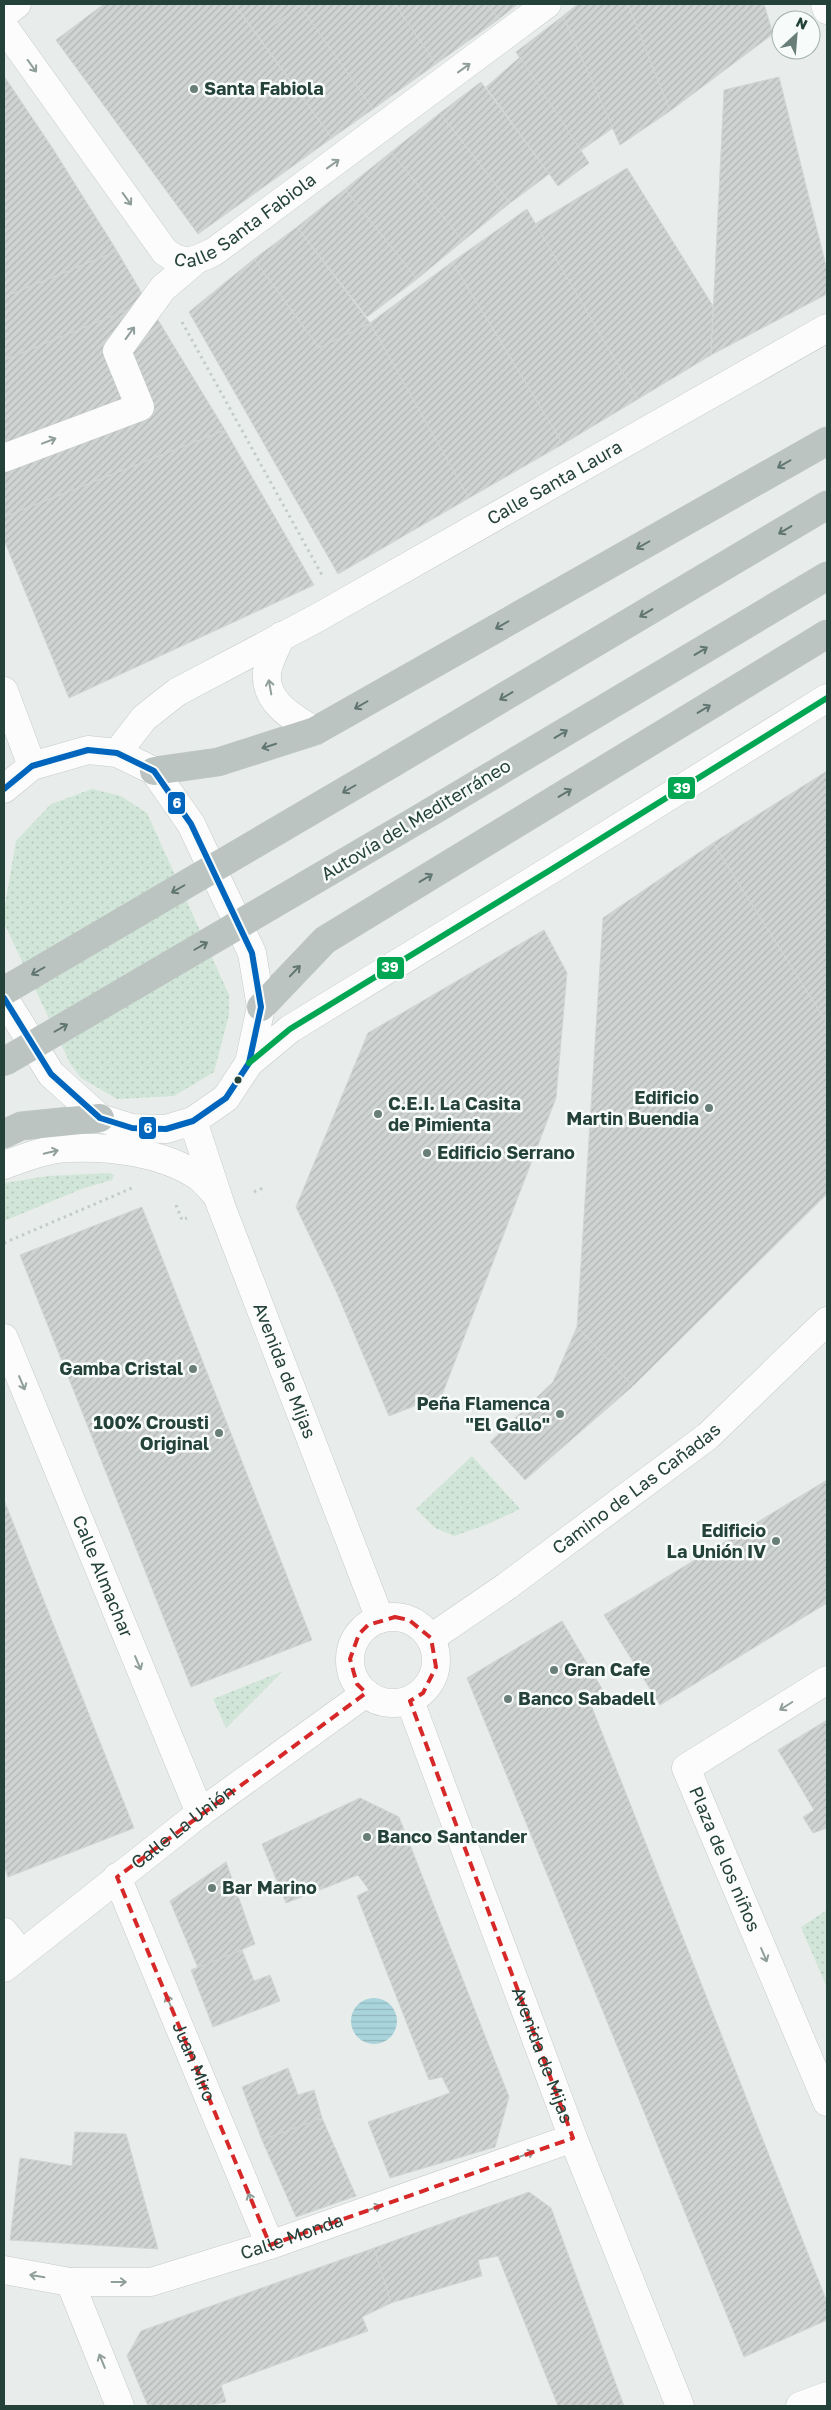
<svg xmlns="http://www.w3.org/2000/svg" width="831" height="2410" font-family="'Golos Text',sans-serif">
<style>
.green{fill:url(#green-dots)}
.water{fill:url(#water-rules)}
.building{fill:url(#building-hatch);stroke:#d1d6d4}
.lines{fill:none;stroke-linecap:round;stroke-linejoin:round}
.minor-casing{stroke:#c5cac8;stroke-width:29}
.highway-casing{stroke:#c3ccc9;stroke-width:29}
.path{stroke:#c3ccca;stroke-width:3;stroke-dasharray:2.5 4;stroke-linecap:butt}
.minor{stroke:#fcfcfc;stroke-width:28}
.highway{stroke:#bcc4c2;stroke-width:28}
.highway-bridge-casing{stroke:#c3ccc9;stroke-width:29;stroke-linecap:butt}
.highway-bridge{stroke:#bcc4c2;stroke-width:28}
.bus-1-casing{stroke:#f7fbf9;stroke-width:10}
.bus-2-casing{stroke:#f7fbf9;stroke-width:10}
.bus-1{stroke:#0065bd;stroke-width:6}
.bus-2{stroke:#00a651;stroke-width:6}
.oneway{stroke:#909f9b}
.oneway2{stroke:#617670}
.marked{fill:none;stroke:#d62828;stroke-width:4;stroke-dasharray:10 6;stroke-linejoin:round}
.poi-dot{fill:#697e78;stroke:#f7fbf9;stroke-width:2}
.bus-dot{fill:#24423a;stroke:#f7fbf9;stroke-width:2}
.labels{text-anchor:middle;stroke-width:5;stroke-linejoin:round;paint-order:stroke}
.poi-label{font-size:18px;font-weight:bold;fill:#24423a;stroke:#f7fbf9;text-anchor:start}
.street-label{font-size:18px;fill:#24423a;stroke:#f7fbf9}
.line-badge{stroke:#f7fbf9;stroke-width:2}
.badge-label{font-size:14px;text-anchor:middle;font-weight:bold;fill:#fff}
</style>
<defs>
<pattern id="green-dots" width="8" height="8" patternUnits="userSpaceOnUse" patternTransform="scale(1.25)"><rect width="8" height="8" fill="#d1e6d8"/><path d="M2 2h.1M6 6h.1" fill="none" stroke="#b3c6ba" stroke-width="1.8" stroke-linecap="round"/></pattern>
<pattern id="water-rules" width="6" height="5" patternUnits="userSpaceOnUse" patternTransform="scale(1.25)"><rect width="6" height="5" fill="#a9d4db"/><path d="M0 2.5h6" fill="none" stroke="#91b7bd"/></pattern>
<pattern id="building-hatch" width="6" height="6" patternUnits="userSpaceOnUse" patternTransform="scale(1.25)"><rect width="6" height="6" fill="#cfd4d2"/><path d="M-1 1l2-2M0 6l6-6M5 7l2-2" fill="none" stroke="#b2b7b5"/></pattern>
</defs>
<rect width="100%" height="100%" fill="#e8edeb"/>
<g class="green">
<polygon points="92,789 121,796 147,813 229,995 229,1015 214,1072 174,1096 117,1099 81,1078 70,1063 4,923 4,911 16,841 51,804"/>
<polygon points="110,1173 114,1175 112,1180 84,1188 4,1221 4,1183 48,1176"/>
<polygon points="472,1456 520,1509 488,1524 454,1536 435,1528 416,1509"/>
<polygon points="283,1671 226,1728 213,1699"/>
<polygon points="827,1910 827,1988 801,1927"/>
</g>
<circle class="water" cx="374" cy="2021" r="23"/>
<g class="building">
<polygon points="104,4 234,4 332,138 198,234 56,40"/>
<polygon points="234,4 298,4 300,6 258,36"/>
<polygon points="303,4 395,4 436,64 373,109 300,6"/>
<polygon points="395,4 487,4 499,19 436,64"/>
<polygon points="487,4 518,4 499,19"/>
<polygon points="578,4 628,4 670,111 620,145 563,16"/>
<polygon points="628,4 764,4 773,34 670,111"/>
<polygon points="300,6 373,109 332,138 258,36"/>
<polygon points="563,16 613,128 580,151 516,52"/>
<polygon points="520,57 589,163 558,186 486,87"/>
<polygon points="4,76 53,149 117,251 4,297"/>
<polygon points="779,77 827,270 827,289 825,295 711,355 724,90"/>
<polygon points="481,82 549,174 510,203 440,113"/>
<polygon points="440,113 510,203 463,241 391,152"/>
<polygon points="391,152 463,241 417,279 345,189"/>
<polygon points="627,168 713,306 711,355 638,399 535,224"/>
<polygon points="345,189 417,279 367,317 297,227"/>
<polygon points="527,209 638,399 563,444 452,262"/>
<polygon points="297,227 370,323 319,348 254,259"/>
<polygon points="117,251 147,302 4,360 4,297"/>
<polygon points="254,259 319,348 370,323 469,498 338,574 189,312"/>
<polygon points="452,262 563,444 469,498 370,323"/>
<polygon points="147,302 225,430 4,517 4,360"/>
<polygon points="225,430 314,585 69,698 4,540 4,517"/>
<polygon points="827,771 827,1023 713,843"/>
<polygon points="713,843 827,1023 827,1194 633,1386 577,1327 603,918"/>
<polygon points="544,930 567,973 556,1098 442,1395 389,1416 337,1293 296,1207 368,1033"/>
<polygon points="142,1207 312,1640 191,1687 20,1255"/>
<polygon points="577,1327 633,1386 525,1480 490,1442 553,1382"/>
<polygon points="827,1480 827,1603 660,1705 604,1615"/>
<polygon points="4,1500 134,1828 8,1877 4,1866"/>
<polygon points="562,1621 608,1699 591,1705 827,2302 827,2320 744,2357 467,1678"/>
<polygon points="827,1720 827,1828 813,1833 803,1817 814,1810 778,1750"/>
<polygon points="360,1798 399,1817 509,2097 495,2147 390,2178 368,2122 450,2093 442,2077 429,2080 357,1896 369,1890 358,1875 286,1903 262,1844"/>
<polygon points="226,1862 255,1944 198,1968 170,1901"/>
<polygon points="242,1950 254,1981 270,1975 280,2001 213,2027 191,1970"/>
<polygon points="288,2068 298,2095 314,2090 322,2118 262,2140 242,2087"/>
<polygon points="322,2118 356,2196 296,2217 262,2140"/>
<polygon points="75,2132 126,2134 158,2249 10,2240 20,2158 72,2166"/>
<polygon points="529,2192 551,2208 624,2406 558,2406 498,2256 478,2260 482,2276 391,2303 374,2248"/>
<polygon points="374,2248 391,2303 362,2317 368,2331 221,2385 226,2402 206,2406 148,2406 127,2356 141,2331"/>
</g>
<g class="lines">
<defs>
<g id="minor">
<polyline points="825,4 827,10"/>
<polyline points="4,14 17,4"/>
<path id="s1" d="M 4,27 L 165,252 C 185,267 195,261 215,251 L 547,4"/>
<polyline points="4,458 140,407 117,351 163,288 195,261"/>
<path d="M 281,636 C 277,646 269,660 267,672 C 264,702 293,718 315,731"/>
<polyline points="4,691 32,766"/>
<path id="s2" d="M 117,753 L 144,718 L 177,692 L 317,618 L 827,328"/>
<polyline points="4,789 32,766 88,750 117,753 154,771 191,824 252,953 261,1007 249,1063 226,1098 193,1121 166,1129 132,1128 100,1118 51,1074 4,998"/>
<polyline points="249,1063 290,1029 552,869 827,698"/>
<path id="s3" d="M 193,1121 L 221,1206 L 380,1619"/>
<path d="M 4,1165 C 24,1158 46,1149 67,1148 C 110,1146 161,1152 198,1176 C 205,1181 211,1189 217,1196"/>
<path id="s4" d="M 4,1338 L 200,1813"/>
<circle cx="393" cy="1660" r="43"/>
<path id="s5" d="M 431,1638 L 507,1586 L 708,1436 L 827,1321"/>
<path id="s6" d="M 827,1680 L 686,1768 L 827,2102"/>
<path id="s7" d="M 410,1701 L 573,2138 L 680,2406"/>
<path id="s8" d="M 117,1877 L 270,2245"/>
<polyline points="4,1932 21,1953"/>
<path id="s9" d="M 4,1968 L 200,1813 L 366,1693"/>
<path id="s10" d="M 4,2270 L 70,2282 L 151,2282 L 270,2245 L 573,2138"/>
<polyline points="70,2282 120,2406"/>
<polyline points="800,2406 827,2396"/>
</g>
<g id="highway">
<polyline points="391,764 827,505"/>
<polyline points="154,771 218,762 315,731 827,441"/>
<polyline points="429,813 827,576"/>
<polyline points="261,1007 325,940 827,634"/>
<polyline points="4,1134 21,1126 100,1118"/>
</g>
</defs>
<use href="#minor" class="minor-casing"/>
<use href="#highway" class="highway-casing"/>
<g class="path">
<polyline points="182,322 322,575"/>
<polyline points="254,1192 265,1187"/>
<polyline points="176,1205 182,1220 187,1218"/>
<polyline points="4,1243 132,1188"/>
</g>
<use href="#minor" class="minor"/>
<use href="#highway" class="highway"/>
<defs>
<g id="highway-bridge">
<polyline points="4,991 391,764"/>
<polyline points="4,1062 429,813"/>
</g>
</defs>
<use href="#highway-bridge" class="highway-bridge-casing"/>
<use href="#highway-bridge" class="highway-bridge"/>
<defs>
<polyline id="bus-1" points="4,789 32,766 88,750 117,753 154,771 191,824 252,953 261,1007 249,1063 226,1098 193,1121 166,1129 132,1128 100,1118 51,1074 4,998"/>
<polyline id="bus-2" points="249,1063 290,1029 552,869 827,698"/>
</defs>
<use href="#bus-1" class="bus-1-casing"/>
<use href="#bus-2" class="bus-2-casing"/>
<use href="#bus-1" class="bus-1"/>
<use href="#bus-2" class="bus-2"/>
</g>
<defs><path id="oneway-shaft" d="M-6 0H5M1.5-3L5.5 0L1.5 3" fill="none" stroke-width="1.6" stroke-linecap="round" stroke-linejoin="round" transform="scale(1.25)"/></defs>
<g class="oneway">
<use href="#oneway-shaft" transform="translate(32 66) rotate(54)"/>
<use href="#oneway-shaft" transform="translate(464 68) rotate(-36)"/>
<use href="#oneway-shaft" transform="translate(333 164) rotate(-36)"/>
<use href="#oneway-shaft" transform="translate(127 199) rotate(54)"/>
<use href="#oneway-shaft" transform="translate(130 333) rotate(-54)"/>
<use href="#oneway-shaft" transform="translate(49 441) rotate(-21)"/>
<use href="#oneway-shaft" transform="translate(270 687) rotate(-100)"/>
<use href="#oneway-shaft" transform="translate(51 1152) rotate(-13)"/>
<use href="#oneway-shaft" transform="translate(22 1383) rotate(67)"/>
<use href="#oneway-shaft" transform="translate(138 1663) rotate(67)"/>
<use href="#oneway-shaft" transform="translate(786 1706) rotate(148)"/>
<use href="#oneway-shaft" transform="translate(764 1955) rotate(67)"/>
<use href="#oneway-shaft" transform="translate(169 2002) rotate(-112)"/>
<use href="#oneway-shaft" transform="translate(527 2154) rotate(-20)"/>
<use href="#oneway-shaft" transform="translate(251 2200) rotate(-112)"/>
<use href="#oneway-shaft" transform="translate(374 2208) rotate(-20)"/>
<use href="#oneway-shaft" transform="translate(37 2276) rotate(-170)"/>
<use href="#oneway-shaft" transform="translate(119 2282)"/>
<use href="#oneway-shaft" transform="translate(102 2361) rotate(-112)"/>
</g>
<g class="oneway2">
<use href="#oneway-shaft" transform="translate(784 464) rotate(150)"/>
<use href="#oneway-shaft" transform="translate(785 530) rotate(149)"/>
<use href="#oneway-shaft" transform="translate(643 545) rotate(150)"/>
<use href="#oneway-shaft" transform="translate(646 613) rotate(149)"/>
<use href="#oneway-shaft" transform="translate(502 625) rotate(150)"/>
<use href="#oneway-shaft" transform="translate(701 651) rotate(-31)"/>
<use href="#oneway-shaft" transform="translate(506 696) rotate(149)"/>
<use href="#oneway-shaft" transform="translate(361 705) rotate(150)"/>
<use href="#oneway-shaft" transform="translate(704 709) rotate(-31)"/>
<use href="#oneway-shaft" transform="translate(561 734) rotate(-31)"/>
<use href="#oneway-shaft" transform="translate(269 746) rotate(162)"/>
<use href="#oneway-shaft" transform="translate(349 789) rotate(150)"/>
<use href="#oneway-shaft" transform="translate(565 793) rotate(-31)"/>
<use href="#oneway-shaft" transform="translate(426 878) rotate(-31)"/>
<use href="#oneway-shaft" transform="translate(178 889) rotate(150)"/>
<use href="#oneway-shaft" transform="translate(201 946) rotate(-30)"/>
<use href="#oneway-shaft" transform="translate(38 971) rotate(150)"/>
<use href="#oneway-shaft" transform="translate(295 971) rotate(-46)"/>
<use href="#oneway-shaft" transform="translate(61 1028) rotate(-30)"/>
</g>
<path class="marked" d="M 395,1617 L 409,1620 L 431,1638 L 436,1667 L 423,1693 L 410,1701 L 573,2138 L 270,2245 L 117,1877 L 366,1693 L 357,1684 L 350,1659 L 359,1634 L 368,1625 Z"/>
<g class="poi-dot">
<circle cx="194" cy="89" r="5"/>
<circle cx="709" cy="1108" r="5"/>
<circle cx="378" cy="1114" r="5"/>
<circle cx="427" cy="1153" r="5"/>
<circle cx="193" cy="1369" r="5"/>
<circle cx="560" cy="1414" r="5"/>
<circle cx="219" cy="1433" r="5"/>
<circle cx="776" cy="1541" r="5"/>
<circle cx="554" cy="1670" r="5"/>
<circle cx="508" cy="1699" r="5"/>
<circle cx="367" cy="1837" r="5"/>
<circle cx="212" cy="1888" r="5"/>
</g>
<circle class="bus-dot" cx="238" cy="1080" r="4.5"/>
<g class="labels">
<g class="poi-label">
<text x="204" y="95">Santa Fabiola</text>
<text x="699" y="1104" text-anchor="end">Edificio<tspan x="699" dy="21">Martin Buendia</tspan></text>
<text x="388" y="1110">C.E.I. La Casita<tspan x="388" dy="21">de Pimienta</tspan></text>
<text x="437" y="1159">Edificio Serrano</text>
<text x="183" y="1375" text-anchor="end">Gamba Cristal</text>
<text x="550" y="1410" text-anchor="end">Peña Flamenca<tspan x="550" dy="21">"El Gallo"</tspan></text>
<text x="209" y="1429" text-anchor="end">100% Crousti<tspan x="209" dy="21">Original</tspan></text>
<text x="766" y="1537" text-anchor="end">Edificio<tspan x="766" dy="21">La Unión IV</tspan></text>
<text x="564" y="1676">Gran Cafe</text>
<text x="518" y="1705">Banco Sabadell</text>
<text x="377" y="1843">Banco Santander</text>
<text x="222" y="1894">Bar Marino</text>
</g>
<g class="street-label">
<text dy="6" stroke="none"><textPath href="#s1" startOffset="371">Calle Santa Fabiola</textPath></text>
<text dy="6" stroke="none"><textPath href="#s2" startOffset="518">Calle Santa Laura</textPath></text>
<text transform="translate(416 820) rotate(-31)" y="6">Autovía del Mediterráneo</text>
<text dy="6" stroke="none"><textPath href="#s3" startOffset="266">Avenida de Mijas</textPath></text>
<text dy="6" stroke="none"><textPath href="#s5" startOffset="254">Camino de Las Cañadas</textPath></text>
<text dy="6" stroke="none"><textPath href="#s4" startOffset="258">Calle Almachar</textPath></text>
<text dy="6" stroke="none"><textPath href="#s9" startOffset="228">Calle La Unión</textPath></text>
<text dy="6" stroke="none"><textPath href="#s6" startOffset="265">Plaza de los niños</textPath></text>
<text dy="6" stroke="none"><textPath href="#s7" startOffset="378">Avenida de Mijas</textPath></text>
<text dy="6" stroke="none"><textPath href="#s8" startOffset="200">Juan Miro</textPath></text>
<text dy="6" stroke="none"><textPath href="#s10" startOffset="296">Calle Monda</textPath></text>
</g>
</g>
<g class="line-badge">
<rect x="667" y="776" width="29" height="24" rx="5" fill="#00a651"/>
<rect x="167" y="791" width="19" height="24" rx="5" fill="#0065bd"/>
<rect x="376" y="956" width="29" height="24" rx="5" fill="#00a651"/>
<rect x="138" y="1116" width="19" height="24" rx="5" fill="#0065bd"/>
</g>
<g class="badge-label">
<text x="682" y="793">39</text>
<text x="177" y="808">6</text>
<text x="390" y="972">39</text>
<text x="148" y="1133">6</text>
</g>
<rect width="831" height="2410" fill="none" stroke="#24423a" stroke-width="10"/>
<g transform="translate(796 35) rotate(26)"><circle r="24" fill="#f7fbf9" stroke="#a3b1ad"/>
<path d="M0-4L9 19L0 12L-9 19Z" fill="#697e78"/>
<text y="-8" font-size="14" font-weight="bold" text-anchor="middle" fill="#24423a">N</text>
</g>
</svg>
